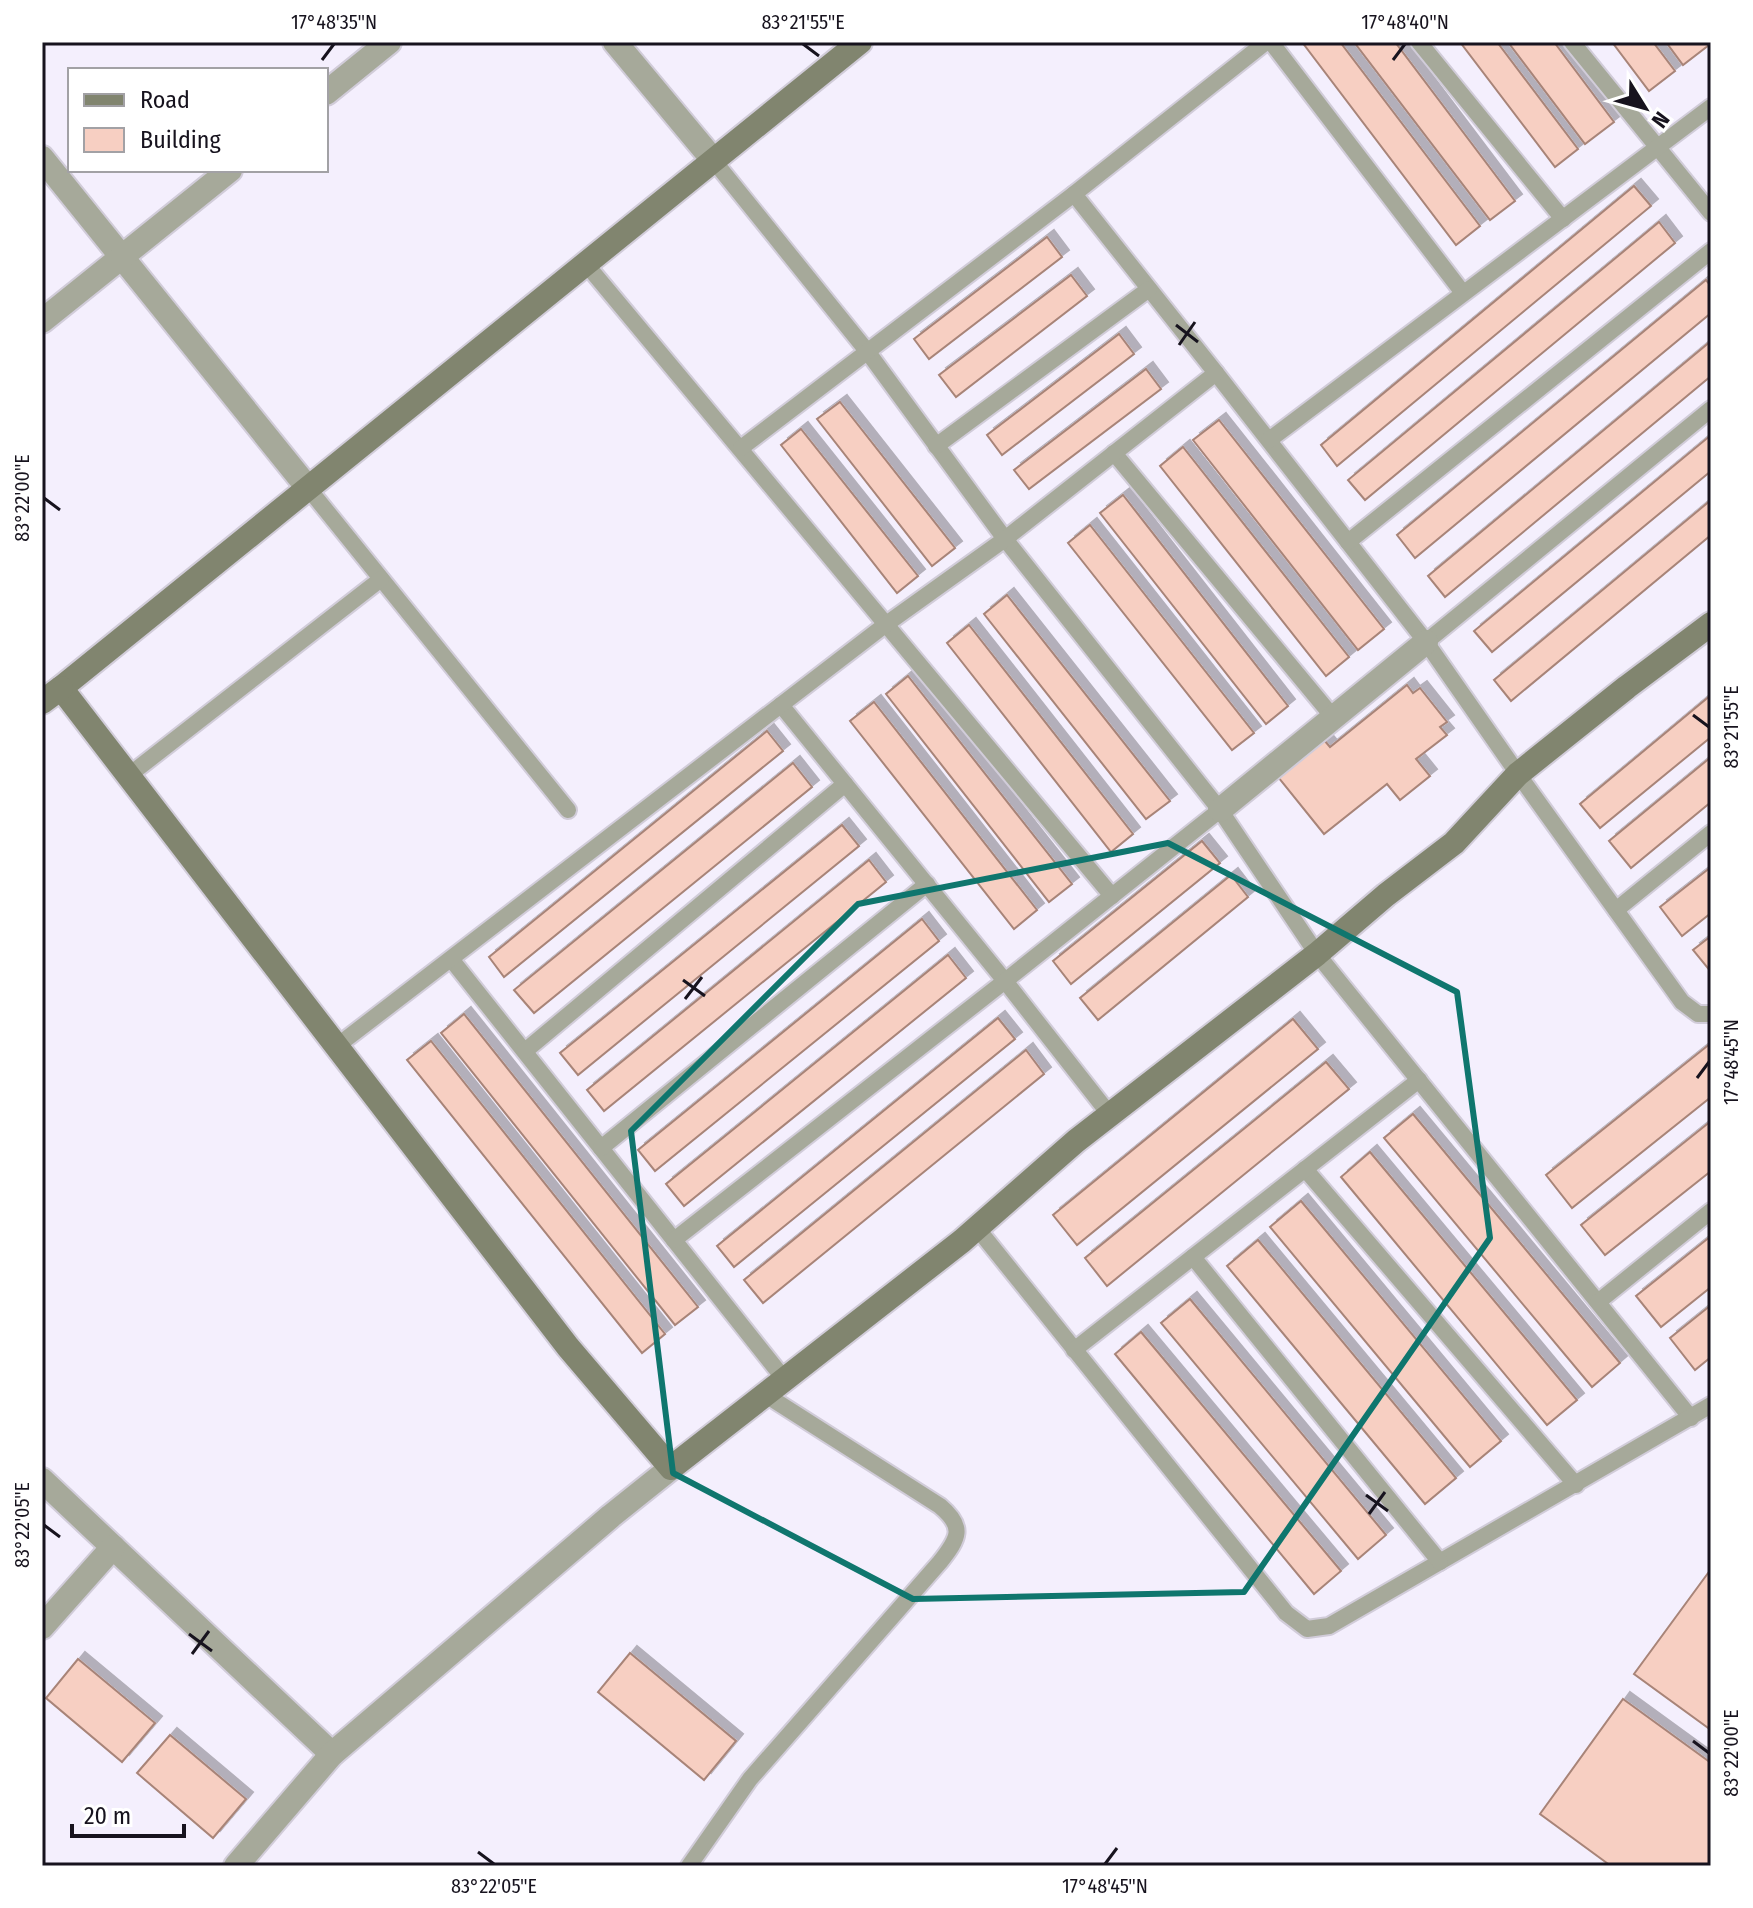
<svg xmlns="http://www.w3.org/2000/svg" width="1753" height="1908" font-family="'Fira Sans Condensed',sans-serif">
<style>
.building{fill:#f7cfc2;stroke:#a88478;stroke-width:2;filter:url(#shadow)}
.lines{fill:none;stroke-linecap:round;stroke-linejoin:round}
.lane-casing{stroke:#d1ccd9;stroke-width:20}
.street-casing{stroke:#d1ccd9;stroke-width:28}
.secondary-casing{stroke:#d1ccd9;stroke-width:28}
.lane{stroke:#a6a99a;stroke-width:16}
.street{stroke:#a6a99a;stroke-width:24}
.secondary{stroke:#81856f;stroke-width:24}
.marked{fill:none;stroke:#0f766e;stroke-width:6;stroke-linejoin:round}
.ticks{fill:none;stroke:#17131e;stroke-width:3}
.neatline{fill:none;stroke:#17131e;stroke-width:3}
.ticks-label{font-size:20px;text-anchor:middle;fill:#17131e}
</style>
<defs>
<filter id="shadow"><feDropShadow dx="7" dy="-7" stdDeviation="0" flood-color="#0004"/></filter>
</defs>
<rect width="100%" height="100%" fill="#f4effd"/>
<g class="building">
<polygon points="1302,42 1340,42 1480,226 1456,245"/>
<polygon points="1354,42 1395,42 1515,201 1490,220"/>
<polygon points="1460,42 1497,42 1578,149 1555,167"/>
<polygon points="1508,42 1554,42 1614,122 1585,144"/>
<polygon points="1612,42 1653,42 1675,71 1649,91"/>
<polygon points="1666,42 1707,42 1709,45 1683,65"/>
<polygon points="1634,186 1651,206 1337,466 1321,445"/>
<polygon points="1659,222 1675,243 1365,500 1348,480"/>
<polygon points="1047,237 1062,257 929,359 914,339"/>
<polygon points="1071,275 1087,296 956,397 939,375"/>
<polygon points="1706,280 1711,286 1711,313 1415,558 1397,535"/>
<polygon points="1119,334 1134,354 1002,455 987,435"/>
<polygon points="1711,341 1711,376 1445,597 1428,576"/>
<polygon points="1146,369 1161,389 1029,489 1014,470"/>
<polygon points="840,402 955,548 932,566 817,419"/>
<polygon points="1219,420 1384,629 1358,650 1193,440"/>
<polygon points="801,429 918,576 897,593 781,445"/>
<polygon points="1711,435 1711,471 1492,652 1474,631"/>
<polygon points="1183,447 1349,657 1326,676 1160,466"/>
<polygon points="1123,495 1288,706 1266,724 1100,513"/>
<polygon points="1711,500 1711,535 1511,701 1494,680"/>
<polygon points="1090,525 1254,733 1232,750 1068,543"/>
<polygon points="1007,595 1170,801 1146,819 984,614"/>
<polygon points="969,625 1133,834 1111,852 947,643"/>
<polygon points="908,676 1072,884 1049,902 886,694"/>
<polygon points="1407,685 1413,693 1420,688 1447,722 1440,727 1447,735 1416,759 1430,776 1400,800 1387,784 1324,834 1278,777 1324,740 1330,747"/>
<polygon points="1711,695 1711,737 1600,828 1580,804"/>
<polygon points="874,702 1037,910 1014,929 850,721"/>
<polygon points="767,731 783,751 504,977 489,957"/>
<polygon points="1711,757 1711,802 1631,868 1609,841"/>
<polygon points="793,763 812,787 534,1013 514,990"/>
<polygon points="842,825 859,846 578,1075 560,1053"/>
<polygon points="1202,841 1220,863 1071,984 1053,961"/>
<polygon points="869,860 886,882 604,1111 587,1090"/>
<polygon points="1711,867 1711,913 1682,936 1660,907"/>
<polygon points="1231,875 1248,897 1098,1020 1080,998"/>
<polygon points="922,919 939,941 655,1171 638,1150"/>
<polygon points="1711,936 1711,972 1693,950"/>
<polygon points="948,955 966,978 684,1206 666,1184"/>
<polygon points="464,1014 698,1307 675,1325 441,1033"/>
<polygon points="998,1018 1015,1039 734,1267 717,1246"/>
<polygon points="1293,1019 1318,1049 1077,1245 1053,1215"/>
<polygon points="431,1041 665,1334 642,1353 407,1060"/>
<polygon points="1711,1043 1711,1097 1572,1208 1546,1175"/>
<polygon points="1026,1050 1044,1074 763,1303 744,1280"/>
<polygon points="1326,1062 1349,1089 1107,1286 1085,1258"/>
<polygon points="1413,1114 1620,1363 1592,1387 1384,1138"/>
<polygon points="1711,1121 1711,1171 1605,1255 1581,1225"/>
<polygon points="1370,1152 1577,1400 1547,1425 1341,1177"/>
<polygon points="1301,1201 1501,1441 1470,1467 1270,1227"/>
<polygon points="1711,1236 1711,1287 1661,1327 1636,1296"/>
<polygon points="1258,1240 1456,1478 1425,1504 1227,1266"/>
<polygon points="1190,1299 1386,1535 1358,1559 1161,1323"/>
<polygon points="1711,1305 1711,1357 1695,1370 1670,1338"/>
<polygon points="1141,1332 1341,1571 1314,1594 1115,1354"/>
<polygon points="1711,1569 1711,1730 1634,1674"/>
<polygon points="630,1653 736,1741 704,1780 598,1692"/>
<polygon points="78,1659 155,1723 122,1762 46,1698"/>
<polygon points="1623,1699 1711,1763 1711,1866 1611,1866 1540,1814"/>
<polygon points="170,1735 246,1799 213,1838 137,1773"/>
</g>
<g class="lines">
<defs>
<g id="lane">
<polyline points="1266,42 1074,194 1216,373 1426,642 1518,774 1682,1002 1698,1014 1711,1014"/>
<polyline points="1271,42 1463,293"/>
<polyline points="1419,42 1563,219"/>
<polyline points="1572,42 1711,213"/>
<polyline points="714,161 867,351 1005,539 1220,810 1317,954 1691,1418"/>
<polyline points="586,264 1112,896"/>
<polyline points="1269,440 1711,107"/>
<polyline points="936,446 1149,289"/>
<polyline points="741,448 1074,194"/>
<polyline points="1114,453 1333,717"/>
<polyline points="308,488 568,810"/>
<polyline points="1348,542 1711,251"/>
<polyline points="1426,642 1711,409"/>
<polyline points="781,705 1005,981 1110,1115"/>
<polyline points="128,776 381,579"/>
<polyline points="1616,910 1711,833"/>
<polyline points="451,959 785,1380"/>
<polyline points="337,1046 885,625 1005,539 1216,373"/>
<polyline points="525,1051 845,784"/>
<polyline points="601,1148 927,884"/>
<polyline points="1305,1169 1576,1485"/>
<polyline points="977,1228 1286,1613 1307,1629 1329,1626 1711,1405"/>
<polyline points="674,1240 1005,981 1220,810"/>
<polyline points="1193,1257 1440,1562"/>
<polyline points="1598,1302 1711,1211"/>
<polyline points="1074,1350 1419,1080"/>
<path d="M 689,1866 L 750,1779 L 940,1562 C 959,1538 965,1527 940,1506 L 766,1395"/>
</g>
<g id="street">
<polyline points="615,42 714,161"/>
<polyline points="326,93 389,42"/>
<polyline points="42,158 308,488"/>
<polyline points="42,321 230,170"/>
<polyline points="1220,810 1426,642"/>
<polyline points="42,1480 332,1754"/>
<polyline points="42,1627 113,1547"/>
<polyline points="236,1866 332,1754 611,1516 671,1468"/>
</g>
<g id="secondary">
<polyline points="860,42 61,688 568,1347 671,1468 962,1241 1076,1141 1317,954 1386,895 1454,843 1518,774 1627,687 1711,624"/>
<polyline points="42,702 61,688"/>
</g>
</defs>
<use href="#lane" class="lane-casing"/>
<use href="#street" class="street-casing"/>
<use href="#secondary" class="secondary-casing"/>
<use href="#lane" class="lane"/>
<use href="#street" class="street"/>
<use href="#secondary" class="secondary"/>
</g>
<path class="marked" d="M 1168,843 L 1457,992 L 1490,1238 L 1244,1592 L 913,1599 L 673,1473 L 631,1131 L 858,904 Z"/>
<path class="ticks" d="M 803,44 L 819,56M 322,60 L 334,44M 1393,60 L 1405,44M 1176,325 L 1198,342M 1179,345 L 1195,322M 44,498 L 60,510M 1693,715 L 1709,727M 683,980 L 705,996M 685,999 L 702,977M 1697,1078 L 1709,1062M 1366,1495 L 1388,1511M 1369,1514 L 1385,1492M 44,1525 L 60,1537M 189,1634 L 212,1651M 192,1654 L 209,1631M 1693,1741 L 1709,1753M 478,1852 L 494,1864M 1105,1864 L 1117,1848"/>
<rect width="1753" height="1908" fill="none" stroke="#ffffff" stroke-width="88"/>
<rect x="68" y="68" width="260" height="104" fill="#ffffff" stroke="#a2a1a5" stroke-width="2"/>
<rect x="84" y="94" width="40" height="12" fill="#81856f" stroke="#a2a1a5" stroke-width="2"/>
<text x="140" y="108" font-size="24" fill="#17131e">Road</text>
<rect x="84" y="128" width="40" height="24" fill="#f7cfc2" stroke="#a2a1a5" stroke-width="2"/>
<text x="140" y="148" font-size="24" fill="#17131e">Building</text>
<g transform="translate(1645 108) rotate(127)" stroke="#ffffff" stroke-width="6" paint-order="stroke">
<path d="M0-6L14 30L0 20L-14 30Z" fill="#17131e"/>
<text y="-12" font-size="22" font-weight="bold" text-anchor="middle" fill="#17131e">N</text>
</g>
<path d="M72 1824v12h112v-12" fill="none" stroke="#17131e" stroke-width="4"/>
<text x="84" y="1824" font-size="24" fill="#17131e" stroke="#ffffff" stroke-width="6" paint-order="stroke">20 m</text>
<rect x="44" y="44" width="1665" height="1820" class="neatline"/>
<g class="ticks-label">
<text x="334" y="29">17°48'35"N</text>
<text x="803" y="29">83°21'55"E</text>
<text x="1405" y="29">17°48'40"N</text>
<text transform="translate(22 498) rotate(-90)" y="7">83°22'00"E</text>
<text transform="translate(1731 727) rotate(-90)" y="7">83°21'55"E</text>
<text transform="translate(1731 1062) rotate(-90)" y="7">17°48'45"N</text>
<text transform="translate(22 1525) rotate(-90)" y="7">83°22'05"E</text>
<text transform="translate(1731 1753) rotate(-90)" y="7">83°22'00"E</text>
<text x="494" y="1893">83°22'05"E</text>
<text x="1105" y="1893">17°48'45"N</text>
</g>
</svg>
